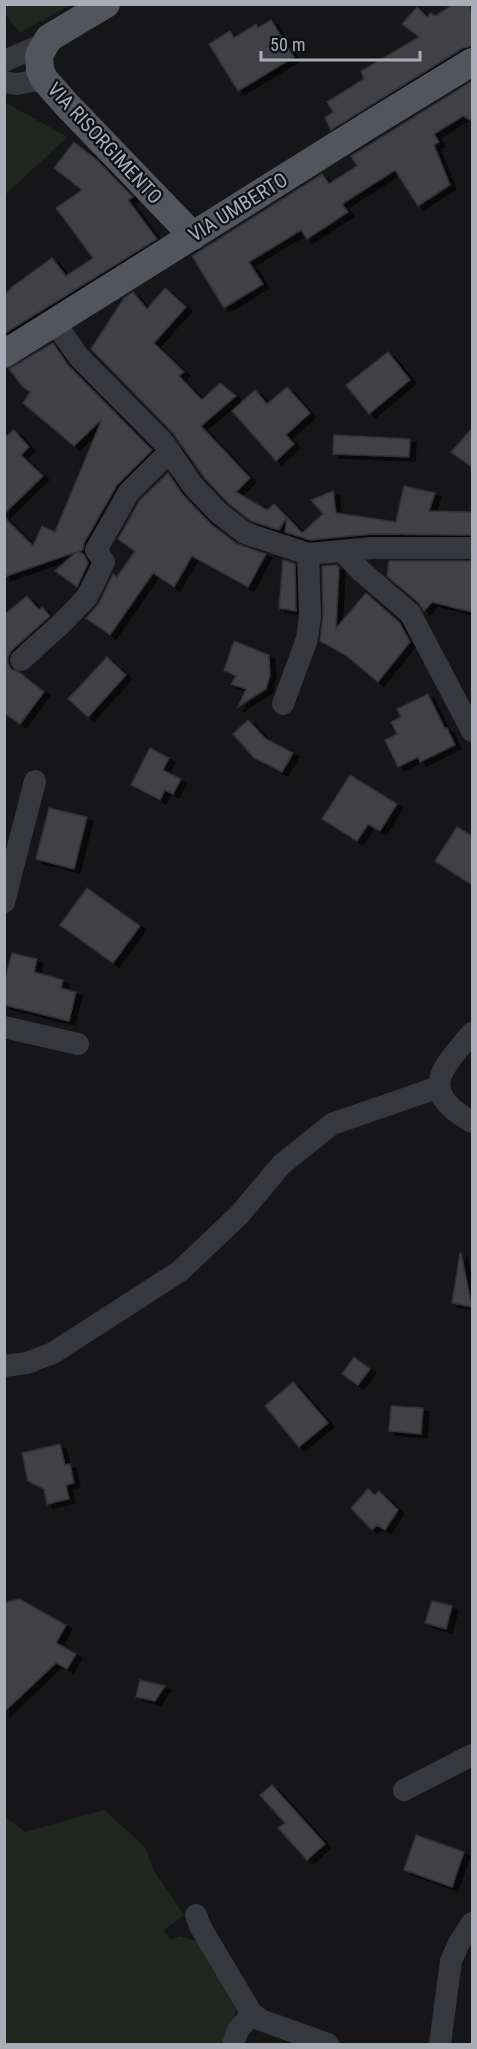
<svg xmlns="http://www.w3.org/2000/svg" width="477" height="2049" font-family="'Roboto Condensed',sans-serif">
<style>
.green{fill:#1e261f}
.building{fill:#404145;stroke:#303034;stroke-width:1.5;filter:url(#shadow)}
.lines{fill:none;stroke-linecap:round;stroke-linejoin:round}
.minor{stroke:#37383d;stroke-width:22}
.major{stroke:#53555c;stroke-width:28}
.labels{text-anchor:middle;stroke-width:4.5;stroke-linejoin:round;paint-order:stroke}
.street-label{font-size:20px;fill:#a8adb8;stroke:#111113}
</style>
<defs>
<filter id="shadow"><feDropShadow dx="6" dy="4" stdDeviation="0" flood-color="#0009"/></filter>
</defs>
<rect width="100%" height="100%" fill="#161618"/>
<g class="green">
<polygon points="4,5 5,4 70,5 20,33 5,14"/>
<polygon points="5,102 67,137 5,195"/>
<polygon points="104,1810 145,1847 154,1871 184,1915 164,1930 170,1940 179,1936 197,1941 236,2007 235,2020 224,2044 5,2044 4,1816 25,1832"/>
</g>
<g class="building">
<polygon points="454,4 468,4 472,11 472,46 463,48 331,130 325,118 333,112 327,102 364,79 361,71 419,37 402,24 417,7 427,17 431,13 435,16"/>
<polygon points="271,20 294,57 238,91 209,44 230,31 234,38 256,24 258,28"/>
<polygon points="472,81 472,121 463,116 434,134 439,142 434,145 450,185 418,206 395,170 342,204 348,212 307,239 301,230 249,262 263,284 224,308 192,256 322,174 329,184 357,166 351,156"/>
<polygon points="74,142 97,160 133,197 128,200 157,239 4,334 4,296 12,287 52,258 66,276 93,258 56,208 82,190 54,168"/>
<polygon points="165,288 186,307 154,343 184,372 179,376 202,400 220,383 236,396 201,426 250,478 236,492 267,510 274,504 287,517 279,530 251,521 228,503 204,477 173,433 91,349 124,298 133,292 147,309"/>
<polygon points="53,343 68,365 152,450 117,485 84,543 83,550 79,551 84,555 88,563 77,587 55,571 76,552 4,577 4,517 33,546 42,526 55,532 102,419 74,446 23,403 30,392 23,387 9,369"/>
<polygon points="388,352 410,380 369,414 346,385"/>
<polygon points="287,387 310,413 286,435 294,444 276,461 232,411 255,390 267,404"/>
<polygon points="472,428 472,467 451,452"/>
<polygon points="14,430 29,447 21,455 43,476 4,514 4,438"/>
<polygon points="334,435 410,439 409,457 333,454"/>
<polygon points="168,473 183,495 211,524 237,544 266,554 248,587 192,556 174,587 153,573 110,635 86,618 99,603 113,574 117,577 135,551 118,539 140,500"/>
<polygon points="404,486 435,493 429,511 472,512 472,535 372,534 310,540 285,532 287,517 302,533 323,514 311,500 333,491 336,513 396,522"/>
<polygon points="283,560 295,564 296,611 279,608"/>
<polygon points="389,561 472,561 472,612 432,602 424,611 419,603 387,576"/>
<polygon points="337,565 339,568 336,628 366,593 399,622 410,642 378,682 347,656 320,641 323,616 322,566"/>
<polygon points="27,596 39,610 42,607 50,616 12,650 8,656 8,663 11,669 20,673 44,692 20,724 4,713 4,615"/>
<polygon points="234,641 269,655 270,675 266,689 238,707 246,689 231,684 236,676 224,670"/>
<polygon points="107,657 126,675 88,717 68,699"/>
<polygon points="428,694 445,729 447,728 455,745 420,762 418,757 398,767 385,740 397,734 391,722 401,717 397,709"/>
<polygon points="248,720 266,739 293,753 282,772 254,758 233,734"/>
<polygon points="150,748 169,758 163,770 181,779 173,794 165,790 160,800 131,785"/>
<polygon points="350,775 397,804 380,831 368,824 357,841 322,819"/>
<polygon points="49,808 87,817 74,869 36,859"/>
<polygon points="457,827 472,836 472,885 435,861"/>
<polygon points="87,888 140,926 113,963 60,925"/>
<polygon points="12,953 37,959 34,972 63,980 61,988 76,992 69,1021 4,1005 4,983"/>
<polygon points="460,1253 461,1253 472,1307 452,1303"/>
<polygon points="354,1357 370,1369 358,1385 342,1374"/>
<polygon points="293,1382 328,1423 299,1447 265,1406"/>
<polygon points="391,1406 423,1408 421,1434 389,1431"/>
<polygon points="60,1444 65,1465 70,1464 74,1483 66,1485 69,1499 47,1504 44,1489 28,1481 22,1453"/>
<polygon points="368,1489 375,1495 379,1491 398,1510 385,1530 377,1525 372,1530 351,1508"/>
<polygon points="19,1599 66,1625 56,1643 76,1654 67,1669 56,1663 4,1712 4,1603"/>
<polygon points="432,1601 452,1606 446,1629 425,1623"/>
<polygon points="140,1680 165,1686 155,1701 136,1697"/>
<polygon points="272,1785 325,1844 307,1860 278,1828 285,1823 260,1795"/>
<polygon points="416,1835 464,1852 452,1887 404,1870"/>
</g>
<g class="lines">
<g class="minor">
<polyline points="4,61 44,44"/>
<polyline points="4,82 17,84 44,79"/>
<polyline points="55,323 78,356 163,442 193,486 219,513 245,533 308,554 372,548 472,548"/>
<polyline points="342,551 361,571 410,613 472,731"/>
<polyline points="21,660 64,621 87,597 104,562 96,550 129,492 169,452"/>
<polyline points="283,704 307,639 310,616 308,554"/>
<polyline points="4,902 35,781"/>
<polyline points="4,1027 78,1044"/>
<path d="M 472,1033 C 440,1071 418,1091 472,1122"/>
<polyline points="4,1366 27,1363 53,1353 180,1271 239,1215 282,1164 332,1124 439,1087"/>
<polyline points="404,1790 472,1755"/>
<polyline points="196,1915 201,1928 252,2014 261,2020 328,2044"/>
<polyline points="233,2044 238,2030 252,2014"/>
<polyline points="440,2044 451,1961 459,1943 472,1923"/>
</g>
<g class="major">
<polyline points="106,4 49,38 39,55 40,70 44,79 66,104 193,236"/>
<polyline points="4,354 369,125 472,62"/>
</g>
</g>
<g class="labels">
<g class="street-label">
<text transform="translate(105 143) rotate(47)" y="7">VIA RISORGIMENTO</text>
<text transform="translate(238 207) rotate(-32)" y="7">VIA UMBERTO</text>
</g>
</g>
<rect width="477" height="2049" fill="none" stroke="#a8adb8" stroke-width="12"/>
<path d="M261 51v9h159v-9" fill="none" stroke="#a8adb8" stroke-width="3"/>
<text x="270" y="51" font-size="18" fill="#a8adb8" stroke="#111113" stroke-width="4.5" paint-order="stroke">50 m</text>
</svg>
